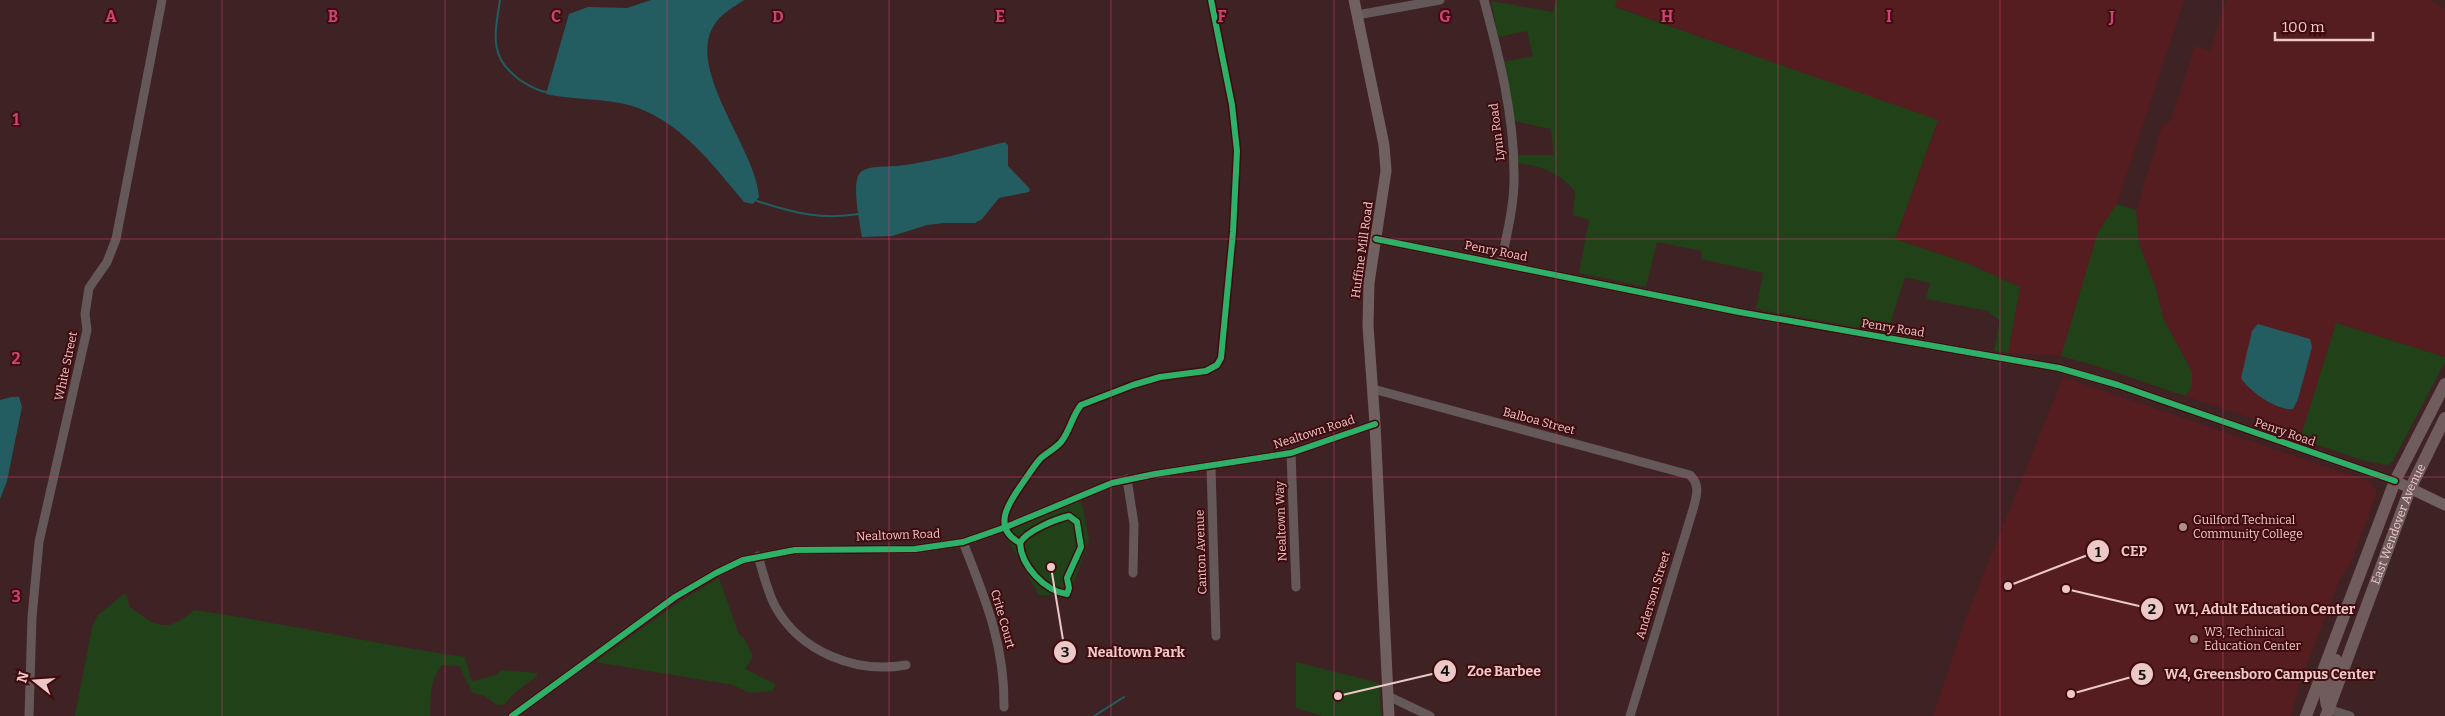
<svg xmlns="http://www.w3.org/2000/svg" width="2445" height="716" font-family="Bitter,serif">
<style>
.built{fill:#551d1f}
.green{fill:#214218}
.water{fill:#235d61}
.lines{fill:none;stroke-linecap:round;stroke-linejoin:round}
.stream{stroke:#235d61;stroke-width:2}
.minor{stroke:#655859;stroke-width:9}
.major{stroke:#716060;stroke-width:11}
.highway{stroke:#705c5c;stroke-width:12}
.cycleway-casing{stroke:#400b0f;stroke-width:9}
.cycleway{stroke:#2db169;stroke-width:6}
.grid{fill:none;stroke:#cc4476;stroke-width:1;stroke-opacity:0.55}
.poi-dot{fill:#af8e8e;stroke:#400b0f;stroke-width:2}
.labels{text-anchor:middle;stroke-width:4;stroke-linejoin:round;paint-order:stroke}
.street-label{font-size:12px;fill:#ecc8c7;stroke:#400b0f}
.poi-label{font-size:12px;fill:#ecc8c7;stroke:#400b0f;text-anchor:start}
.grid-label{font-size:16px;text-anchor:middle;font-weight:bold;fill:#cc4476;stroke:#400b0f;stroke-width:4;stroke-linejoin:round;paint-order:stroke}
.leader{fill:none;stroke:#ecc8c7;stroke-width:2}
.callout-dot{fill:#ecc8c7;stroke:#400b0f;stroke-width:2}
.mark-label{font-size:15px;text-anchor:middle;font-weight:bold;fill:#111}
.callout-label{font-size:14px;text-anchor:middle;font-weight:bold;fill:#ecc8c7;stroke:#400b0f;stroke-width:4;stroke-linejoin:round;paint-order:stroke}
</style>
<rect width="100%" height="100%" fill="#3f2223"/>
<g class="built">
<polygon points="1617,0 2184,0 2117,204 2098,232 2061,356 2008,353 2020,287 1967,263 1895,239 1938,121 1614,6"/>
<polygon points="2226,0 2431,0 2445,9 2445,357 2336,323 2300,439 2263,422 2185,396 2192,387 2192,372 2163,318 2156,288 2139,244 2136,210 2162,126 2171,120 2195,46 2210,51"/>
<polygon points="2063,377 2371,482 2377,493 2351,562 2340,579 2300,683 2291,716 1933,716 1965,620"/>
</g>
<g class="green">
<path d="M 1556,0 L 1617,0 L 1615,7 L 1938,120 L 1895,239 L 1967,263 L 2020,287 L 2008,353 L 1994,351 L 2000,321 L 1988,311 L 1926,299 L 1930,283 L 1905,277 L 1887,333 L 1756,309 L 1763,273 L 1701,259 L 1702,251 L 1657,242 L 1646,287 L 1579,273 L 1589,220 L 1573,215 L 1575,191 C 1561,174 1540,165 1518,163 L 1518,155 L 1554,155 L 1551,129 L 1514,121 L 1503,62 L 1533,56 L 1527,31 L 1498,37 L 1491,1 L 1553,12 Z"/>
<polygon points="2117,204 2136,210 2139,244 2156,288 2163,318 2192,372 2192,387 2185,396 2097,366 2061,356 2098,232"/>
<polygon points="2336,323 2445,357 2445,362 2393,461 2388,465 2365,461 2300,439"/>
<polygon points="1081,500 1089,539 1069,596 1039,595 1004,533"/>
<polygon points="719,578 739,635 744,638 753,657 745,669 776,684 772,691 750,693 733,685 595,662 682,600"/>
<path d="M 124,594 L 127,595 L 129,606 C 156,627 167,634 194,610 C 284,623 374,644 465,657 L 470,676 L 473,681 L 496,675 L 502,670 L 537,673 L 537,676 L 512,695 L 505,704 L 497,705 L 485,696 L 473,693 L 459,666 L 442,665 C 429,682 431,696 430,716 L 75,716 L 92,627 L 98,615 Z"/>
<polygon points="1296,662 1379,683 1381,716 1323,716 1296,708"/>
</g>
<g class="water">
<path d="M 651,0 L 744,0 C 735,6 723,13 717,21 C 681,65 757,149 759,197 L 753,204 L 744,202 C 712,164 679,119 629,105 C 602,98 573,100 546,94 L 569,14 L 588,7 L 627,8 Z"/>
<path d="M 1005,142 L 1008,145 L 1008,166 L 1030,189 L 1029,192 L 999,198 L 982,219 L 975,223 L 944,223 L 927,225 L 892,236 L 862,237 C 860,224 851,183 860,173 C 867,165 887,167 897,166 C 933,162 969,151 1005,142 Z"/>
<path d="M 2258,324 L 2310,339 L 2312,347 L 2298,399 L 2293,409 C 2277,411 2249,391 2241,378 L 2252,331 Z"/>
<polygon points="11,397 19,397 22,407 7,481 0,499 0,400"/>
</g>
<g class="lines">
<g class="stream">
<path d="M 500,0 C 495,34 488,57 520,80 C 528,85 538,92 547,92"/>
<path d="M 757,201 C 794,213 821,220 859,214"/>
<polyline points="1094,716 1124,697"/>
</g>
<g class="minor">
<path d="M 1484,0 C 1499,56 1514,114 1514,173 C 1515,203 1507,233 1501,263"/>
<polyline points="1357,15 1440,0"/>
<polyline points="1376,239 1739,312 2059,368 2118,385 2395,481"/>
<path d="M 1373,389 L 1690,475 C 1700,485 1697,494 1694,506 L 1630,716"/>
<polyline points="1291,453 1296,587"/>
<polyline points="1211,467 1216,636"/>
<polyline points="1127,479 1134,524 1133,573"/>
<path d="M 963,542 C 985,598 1005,645 1004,707"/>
<path d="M 758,556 C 763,572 767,591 775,606 C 800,652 856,674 906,665"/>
<polyline points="1388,696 1430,716"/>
<polyline points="2328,709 2350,716"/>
<polyline points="29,716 32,617 39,542 87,330 85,314 89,288 107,262 116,239 162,0"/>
<polyline points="512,716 675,597 716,573 743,560 795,550 915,549 963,542 1006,527 1112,483 1155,474 1291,453 1375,424"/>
</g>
<g class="major">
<polyline points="1354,0 1384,145 1386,171 1369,283 1368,326 1375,424 1389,716"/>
<polyline points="2395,481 2445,505"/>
</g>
<g class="highway">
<path d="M 2328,708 C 2321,692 2331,676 2336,660"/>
<polyline points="2306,716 2395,481 2445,384"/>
<path id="s1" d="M 2326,716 L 2410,489 L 2445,418"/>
</g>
<defs>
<g id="cycleway">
<polyline points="1376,239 1739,312 2059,368 2118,385 2395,481"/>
<path d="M 1069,516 L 1077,522 L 1081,547 L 1067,578 L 1069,588 L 1067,594 C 1045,591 1021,566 1020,543 C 1026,531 1056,519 1069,516 Z"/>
<path d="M 1020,543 C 990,527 1010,501 1024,481 C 1029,474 1034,466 1040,459 C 1046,453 1055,449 1061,442 C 1070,431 1072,416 1081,405 L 1133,385 L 1160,377 L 1206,371 L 1217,365 L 1221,358 L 1233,232 L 1237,151 L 1232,105 L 1211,0"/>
<polyline points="512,716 675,597 716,573 743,560 795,550 915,549 963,542 1006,527 1112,483 1155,474 1291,453 1375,424"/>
</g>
</defs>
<use href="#cycleway" class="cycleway-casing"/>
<use href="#cycleway" class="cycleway"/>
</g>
<path class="grid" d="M 222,0 L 222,716M 445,0 L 445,716M 667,0 L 667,716M 889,0 L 889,716M 1111,0 L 1111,716M 1334,0 L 1334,716M 1556,0 L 1556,716M 1778,0 L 1778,716M 2000,0 L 2000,716M 2223,0 L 2223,716M 0,239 L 2445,239M 0,477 L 2445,477"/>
<g class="poi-dot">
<circle cx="2183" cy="527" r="5"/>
<circle cx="2194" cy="639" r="5"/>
</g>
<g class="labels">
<g class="street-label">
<text transform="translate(1497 132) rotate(-97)" y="4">Lynn Road</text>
<text transform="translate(1362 250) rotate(-82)" y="4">Huffine Mill Road</text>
<text transform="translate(1496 251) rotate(11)" y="4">Penry Road</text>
<text transform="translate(1893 328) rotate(9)" y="4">Penry Road</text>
<text transform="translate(66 366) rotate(-78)" y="4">White Street</text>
<text transform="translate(1539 421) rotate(15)" y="4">Balboa Street</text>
<text transform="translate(1314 432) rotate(-18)" y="4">Nealtown Road</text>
<text transform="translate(2285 432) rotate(19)" y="4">Penry Road</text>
<text transform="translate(1281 521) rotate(-92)" y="4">Nealtown Way</text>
<text dy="4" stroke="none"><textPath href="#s1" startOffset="205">East Wendover Avenue</textPath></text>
<text transform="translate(898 535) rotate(-2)" y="4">Nealtown Road</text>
<text transform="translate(1201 552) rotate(-92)" y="4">Canton Avenue</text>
<text transform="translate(1653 595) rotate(-73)" y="4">Anderson Street</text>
<text transform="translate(1003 619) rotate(74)" y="4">Crite Court</text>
</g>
<g class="poi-label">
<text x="2193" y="524">Guilford Technical<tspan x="2193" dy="14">Community College</tspan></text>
<text x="2204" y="636">W3, Techinical<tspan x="2204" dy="14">Education Center</tspan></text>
</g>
</g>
<g class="grid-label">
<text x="111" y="22">A</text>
<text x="333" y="22">B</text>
<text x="556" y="22">C</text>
<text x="778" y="22">D</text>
<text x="1000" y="22">E</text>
<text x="1222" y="22">F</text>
<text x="1445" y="22">G</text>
<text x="1667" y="22">H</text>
<text x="1889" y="22">I</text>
<text x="2112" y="22">J</text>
<text x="16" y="125">1</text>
<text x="16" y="364">2</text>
<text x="16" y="602">3</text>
</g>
<path class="leader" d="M2008 586L2098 551M2066 589L2152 609M1051 567L1065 652M1338 696L1445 671M2071 694L2142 674"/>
<g class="callout-dot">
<circle cx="2008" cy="586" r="5"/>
<circle cx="2066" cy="589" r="5"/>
<circle cx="1051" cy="567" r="5"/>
<circle cx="1338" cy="696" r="5"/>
<circle cx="2071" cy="694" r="5"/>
<circle cx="2098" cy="551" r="12"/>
<circle cx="2152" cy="609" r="12"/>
<circle cx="1065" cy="652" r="12"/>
<circle cx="1445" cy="671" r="12"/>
<circle cx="2142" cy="674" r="12"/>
</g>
<g class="mark-label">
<text x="2098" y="557">1</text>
<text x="2152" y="614">2</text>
<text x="1065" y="657">3</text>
<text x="1445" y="676">4</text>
<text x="2142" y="680">5</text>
</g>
<g class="callout-label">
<text x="2134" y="556">CEP</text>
<text x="2265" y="614">W1, Adult Education Center</text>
<text x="1136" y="657">Nealtown Park</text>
<text x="1504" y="676">Zoe Barbee</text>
<text x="2270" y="679">W4, Greensboro Campus Center</text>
</g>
<g transform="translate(35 681) rotate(287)" stroke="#400b0f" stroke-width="4" paint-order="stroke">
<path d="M0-4L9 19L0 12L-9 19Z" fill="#ecc8c7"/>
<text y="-8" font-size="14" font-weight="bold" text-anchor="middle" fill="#ecc8c7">N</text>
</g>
<path d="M2275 32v8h98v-8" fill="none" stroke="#ecc8c7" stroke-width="2.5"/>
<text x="2282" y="32" font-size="15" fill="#ecc8c7" stroke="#400b0f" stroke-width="4" paint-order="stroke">100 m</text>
</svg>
